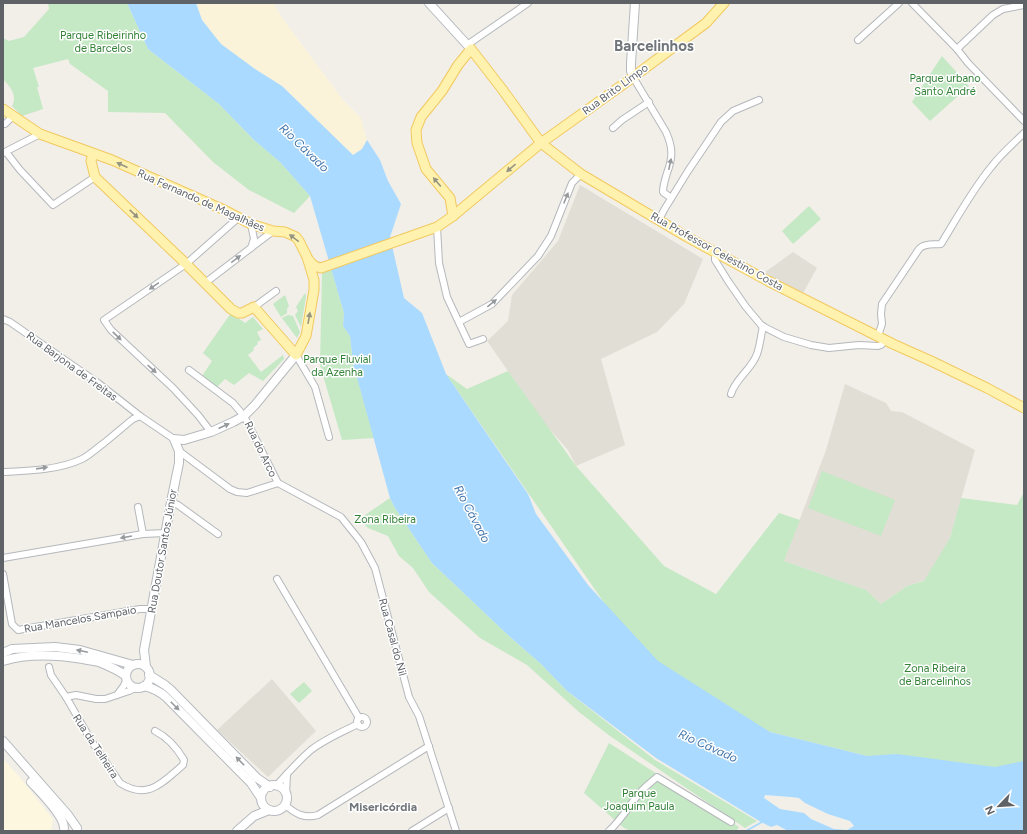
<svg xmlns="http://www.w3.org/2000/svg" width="1027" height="834" font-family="Figtree,sans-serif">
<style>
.commercial{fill:#fef7e0}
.education{fill:#e1ded6}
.green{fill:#c5e8c5}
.sand{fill:#fbf3d9}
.water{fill:#aadaff;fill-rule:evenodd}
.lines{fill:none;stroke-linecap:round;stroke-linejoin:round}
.stream{stroke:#aadaff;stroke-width:2}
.street-casing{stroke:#b5b8bc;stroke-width:8}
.secondary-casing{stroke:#b6babf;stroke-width:10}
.primary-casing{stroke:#f2c960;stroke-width:11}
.street{stroke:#fff;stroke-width:6}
.secondary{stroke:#fff;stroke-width:8}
.primary{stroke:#fff2af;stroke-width:9}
.oneway{fill:#979a9d}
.oneway2{fill:#979581}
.labels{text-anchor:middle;stroke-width:3;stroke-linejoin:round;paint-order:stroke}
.park-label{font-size:11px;fill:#348238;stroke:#fff}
.street-label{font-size:11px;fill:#5f6368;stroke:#fff}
.water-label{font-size:12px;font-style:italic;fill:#4174aa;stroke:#fff}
.neighbourhood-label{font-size:12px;font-weight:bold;fill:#70757a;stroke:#fff}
.district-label{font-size:15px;font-weight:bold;fill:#70757a;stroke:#fff}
</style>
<rect width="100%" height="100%" fill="#f1efe8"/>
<polygon class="commercial" points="3,759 18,775 53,819 51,831 3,831"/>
<g class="education">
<polygon points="580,185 703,259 684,304 657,332 601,359 625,445 576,466 568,450 545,424 487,341 508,321 512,295 558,241"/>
<polygon points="793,252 817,268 803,293 764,273"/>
<polygon points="845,384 886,403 891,411 902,412 975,450 950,538 928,578 923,581 907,586 881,604 866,590 784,561 826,450"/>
<polygon points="272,679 316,731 268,777 217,730"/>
</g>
<g class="green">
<path d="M 48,3 L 127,3 L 148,49 L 219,104 L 254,140 L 280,162 L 310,196 L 294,213 L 249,190 L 213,162 L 165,113 L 108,112 L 108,91 L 70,64 L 68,59 L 33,68 L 39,87 L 37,87 L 43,109 L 22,116 L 12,106 C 18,95 10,87 3,79 L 3,38 L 9,41 L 24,37 L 49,9 Z"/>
<polygon points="942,56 969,86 930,121 912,102"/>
<polygon points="809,206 821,219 793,244 782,231"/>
<polygon points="331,268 344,313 343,326 350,336 353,363 374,438 342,440 320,365 322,273"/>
<polygon points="305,293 306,296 301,327 295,315 298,311 296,307"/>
<polygon points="285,295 289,306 287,309 287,313 281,317 273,304"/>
<polygon points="231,313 245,323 253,317 263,329 257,332 261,340 257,342 258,344 253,348 254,350 248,355 261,372 283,355 284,359 263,381 249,373 234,385 225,379 217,387 202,376 212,361 203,353"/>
<polygon points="288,315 293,316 300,332 297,338 282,318"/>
<polygon points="508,371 576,466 664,566 716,594 779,513 800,520 784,561 866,590 881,604 907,586 924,581 950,538 961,498 1017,505 1024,492 1024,772 867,756 770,732 652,672 446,374 467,389"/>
<polygon points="822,471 895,500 881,536 808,508"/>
<polygon points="390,498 395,508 432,563 509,636 541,664 567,691 655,760 757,821 745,828 610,736 579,712 527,665 480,638 429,592 413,568 399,556 388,536 368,528 359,519"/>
<polygon points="304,682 312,691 299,703 290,694"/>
<polygon points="609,743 739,827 736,831 631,831 624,828 584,793"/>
</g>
<polygon class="sand" points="196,3 273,3 283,19 343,100 361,118 367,140 362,149 353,155 282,86 255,69 221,44 202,20"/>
<path class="water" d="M 127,3 L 196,3 L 202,20 L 221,44 L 255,69 L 282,86 L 353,155 L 362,149 L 367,140 L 380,160 L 388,181 L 401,204 L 390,237 L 404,298 L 422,313 L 446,374 L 528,494 L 536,514 L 588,585 L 658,661 L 770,732 L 867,756 L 897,754 L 995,767 L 1024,761 L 1024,831 L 788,831 L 777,825 L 771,827 L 761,822 L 656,758 L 567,691 L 541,664 L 509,636 L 432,563 L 395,508 L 390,498 L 353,363 L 350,336 L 343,326 L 344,313 L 310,196 L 280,162 L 254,140 L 219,104 L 148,49 ZM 765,795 L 791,797 L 799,798 L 805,803 L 828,814 L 850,821 L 854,826 L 847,830 L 834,829 L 811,819 L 804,813 L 780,809 L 764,798 Z"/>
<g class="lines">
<polyline class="stream" points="746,831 762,822"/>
<defs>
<g id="street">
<polyline points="912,3 957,49"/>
<polyline points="1024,5 1003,9 993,15 957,49 968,63 1024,121"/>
<polyline points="858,40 899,3"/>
<polyline points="467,45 528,3"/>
<path d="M 633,77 L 666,132 C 673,148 673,157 667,173 C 665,180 663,185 663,192 L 671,198"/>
<polyline points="3,124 5,124 13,116"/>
<polyline points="613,128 622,120 649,102"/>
<polyline points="6,152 20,170 53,205 95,177"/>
<polyline points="3,153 40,134"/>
<polyline points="659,220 664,210 688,171 721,122 733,111 759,100"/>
<polyline points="251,224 254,239 251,248"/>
<polyline points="437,227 439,263 447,297 469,344 483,339"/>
<polyline points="715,252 715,260 728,281 746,307 762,326 784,337 811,345 829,348 859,345 878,346 881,345 885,341"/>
<polyline points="205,283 273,231"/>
<polyline points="254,307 276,291"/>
<polyline points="3,319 10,322 98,383 140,416 174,439"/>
<polyline points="459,322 492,304 538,256 551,236 572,183 581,174"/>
<path d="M 878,336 L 882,324 L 881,314 L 882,304 L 919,249 C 924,243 934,245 941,244 C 957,218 972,190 992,166 C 1001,154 1013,144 1024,133"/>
<polyline points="296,355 315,387 329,437"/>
<polyline points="189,370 233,403 244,416 278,483"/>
<path d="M 731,394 C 735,379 752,369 757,354 C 760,346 761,335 763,326"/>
<polyline points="211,432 198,415 173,388 111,330 104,320 186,264 238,218"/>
<polyline points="179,451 230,489 237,492 247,493 278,483"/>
<path d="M 3,472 C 28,471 59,470 82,459 C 90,455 97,448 104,443 C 114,435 123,427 133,419 L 140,416"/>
<polyline points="278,483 341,517 361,542 375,568 409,697 419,716 456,831"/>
<polyline points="171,502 178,505 218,534"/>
<polyline points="138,507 143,534"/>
<polyline points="3,558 143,534 165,533"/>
<polyline points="3,574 12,624 18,630 140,609 152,609"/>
<polyline points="277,579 359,718"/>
<path d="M 49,667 L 51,675 L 66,697 L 92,742 L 120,783 C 148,801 163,782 183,765 L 184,760 C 177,748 167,737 155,731"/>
<polyline points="117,695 123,687 127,679"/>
<polyline points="66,697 76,695 96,699 105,699 129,691 137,687"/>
<circle cx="362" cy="722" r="5"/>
<path d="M 276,786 C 287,774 298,761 311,750 C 325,739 342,732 358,724"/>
<polyline points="286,795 287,774"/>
<path d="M 285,805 C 296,814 304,819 318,815 L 429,746"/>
<polyline points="412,831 449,808"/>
<path d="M 609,831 C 620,821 628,808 637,796 C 642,789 650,783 657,777 L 731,822"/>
</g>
<g id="secondary">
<polyline points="429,3 471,49"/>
<polyline points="633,77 631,71 631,63 635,3"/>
<polyline points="3,653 12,649 55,647 80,650 133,665"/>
<path d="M 3,661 C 28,653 57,655 83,659 C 88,660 94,661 99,662 C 109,666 118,670 126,676"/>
<circle cx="138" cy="676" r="12"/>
<polyline points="146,667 144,650 171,502 179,463 179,451 174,439 184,440 211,432 233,422 244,416 255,405 296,355"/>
<polyline points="149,675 165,685 171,690 257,778 270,787"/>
<path d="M 144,686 C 153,688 159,691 166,697 L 251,783 L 261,798"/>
<polyline points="3,741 68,815 77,828"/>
<path d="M 31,782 C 40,792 64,815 64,828"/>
<circle cx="274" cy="798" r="13"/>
<polyline points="237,831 254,816 269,810"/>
</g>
<g id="primary">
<polyline points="3,109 40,134 112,160 222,209 251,224 273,231 285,232 296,237 299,241 307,257 314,280 314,290 306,336 296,355 254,307 242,313 238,313 231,309 181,259 95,177 91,161 93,153"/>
<polyline points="453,216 450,198 426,169 417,143 416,130 421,117 442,91 458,65 471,49 502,89 541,143 581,174 687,237 768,281 893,344 931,361 987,388 1024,408"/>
<path d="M 308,259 C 312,264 314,267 321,268 L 437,227 L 453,216 L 541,143 L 625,83 L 706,23 L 724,3"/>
</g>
</defs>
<use href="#street" class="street-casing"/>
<use href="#secondary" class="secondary-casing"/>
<use href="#primary" class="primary-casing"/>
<use href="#street" class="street"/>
<use href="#secondary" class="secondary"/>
<use href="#primary" class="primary"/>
</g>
<defs><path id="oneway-solid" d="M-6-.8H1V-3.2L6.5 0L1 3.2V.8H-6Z"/></defs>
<g class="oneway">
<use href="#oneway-solid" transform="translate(670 164) rotate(-78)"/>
<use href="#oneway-solid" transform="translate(566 198) rotate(-68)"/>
<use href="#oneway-solid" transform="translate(236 259) rotate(-37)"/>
<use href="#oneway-solid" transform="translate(154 286) rotate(145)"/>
<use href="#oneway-solid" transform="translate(492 303) rotate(-39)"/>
<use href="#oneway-solid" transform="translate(117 336) rotate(44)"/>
<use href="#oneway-solid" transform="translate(152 369) rotate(42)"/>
<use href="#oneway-solid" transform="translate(224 426) rotate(-24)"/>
<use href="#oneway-solid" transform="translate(42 468) rotate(-8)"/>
<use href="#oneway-solid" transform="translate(126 537) rotate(170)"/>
<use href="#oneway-solid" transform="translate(82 651) rotate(-168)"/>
<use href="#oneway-solid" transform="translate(175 706) rotate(45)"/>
<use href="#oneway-solid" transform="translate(240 761) rotate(-134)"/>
</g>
<g class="oneway2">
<use href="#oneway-solid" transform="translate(122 165) rotate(-156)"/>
<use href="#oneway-solid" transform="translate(511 168) rotate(140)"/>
<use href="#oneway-solid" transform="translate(437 182) rotate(-130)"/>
<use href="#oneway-solid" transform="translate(134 214) rotate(44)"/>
<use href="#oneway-solid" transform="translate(294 238) rotate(-142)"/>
<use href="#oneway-solid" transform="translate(309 318) rotate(-80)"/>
</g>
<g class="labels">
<g class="park-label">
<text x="103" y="39">Parque Ribeirinho<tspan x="103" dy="13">de Barcelos</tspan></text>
<text x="945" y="82">Parque urbano<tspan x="945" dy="13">Santo André</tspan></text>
<text x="337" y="363">Parque Fluvial<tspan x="337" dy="13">da Azenha</tspan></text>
<text x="385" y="523">Zona Ribeira</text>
<text x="935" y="672">Zona Ribeira<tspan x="935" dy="13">de Barcelinhos</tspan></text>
<text x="639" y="797">Parque<tspan x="639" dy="13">Joaquim Paula</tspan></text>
</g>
<g class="street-label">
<text transform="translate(615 89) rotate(-36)" y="4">Rua Brito Limpo</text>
<text transform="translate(201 200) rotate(24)" y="4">Rua Fernando de Magalhães</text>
<text transform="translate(717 251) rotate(29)" y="4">Rua Professor Celestino Costa</text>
<text transform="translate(72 366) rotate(36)" y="4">Rua Barjona de Freitas</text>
<text transform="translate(261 449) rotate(64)" y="4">Rua do Arco</text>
<text transform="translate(162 551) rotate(-80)" y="4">Rua Doutor Santos Júnior</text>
<text transform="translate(80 619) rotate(-10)" y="4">Rua Mancelos Sampaio</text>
<text transform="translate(393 637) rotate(75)" y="4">Rua Casal do Nil</text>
<text transform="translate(96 746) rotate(57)" y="4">Rua da Telheira</text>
</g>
<g class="water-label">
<text transform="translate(304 148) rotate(44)" y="4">Rio Cávado</text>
<text transform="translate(472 514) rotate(62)" y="4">Rio Cávado</text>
<text transform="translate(708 746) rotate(24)" y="4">Rio Cávado</text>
</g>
<g class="neighbourhood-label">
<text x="383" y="811">Misericórdia</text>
</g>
<g class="district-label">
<text x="654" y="51">Barcelinhos</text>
</g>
</g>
<rect width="1027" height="834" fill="none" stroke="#5f6368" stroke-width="8"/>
<g transform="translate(999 806) rotate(245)" stroke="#ffffff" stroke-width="3" paint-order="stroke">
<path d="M0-3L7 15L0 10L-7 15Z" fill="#5f6368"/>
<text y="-6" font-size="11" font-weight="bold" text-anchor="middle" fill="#5f6368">N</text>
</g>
</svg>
